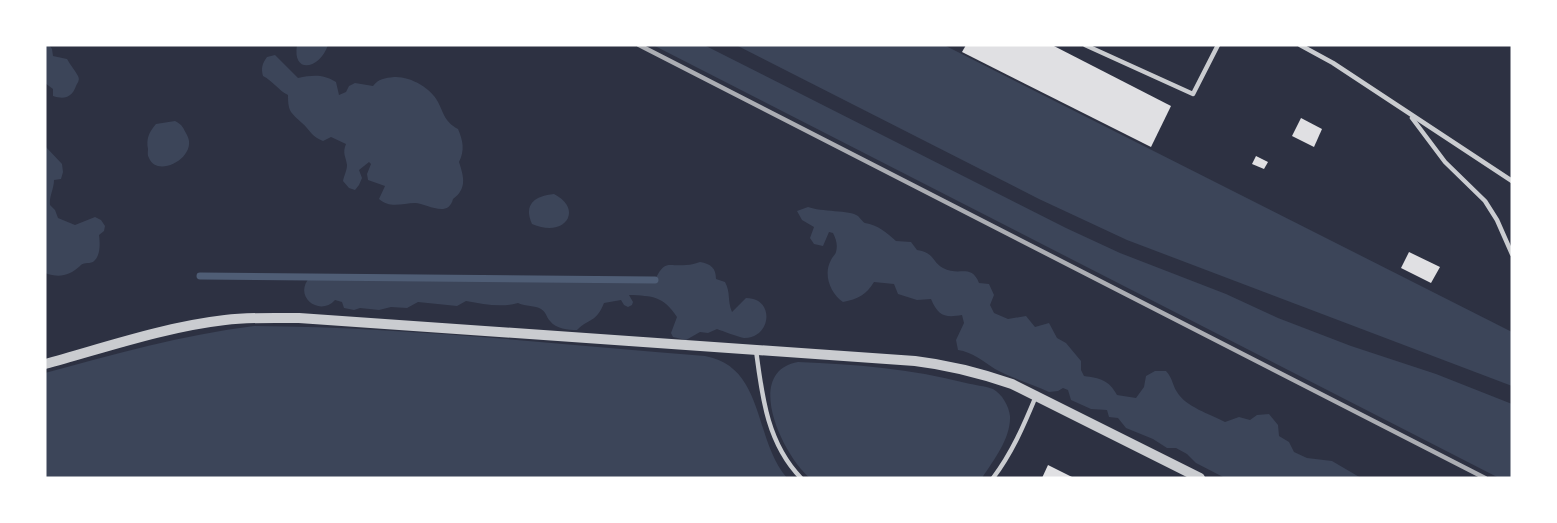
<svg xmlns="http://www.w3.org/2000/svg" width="1557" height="523" font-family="'PT Sans Narrow',sans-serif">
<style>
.green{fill:#3c4559}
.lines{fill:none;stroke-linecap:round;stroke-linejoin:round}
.stream{stroke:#4f5d75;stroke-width:7}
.building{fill:#e0e0e3}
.service{stroke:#caccd0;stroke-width:4.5}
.tertiary{stroke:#caccd0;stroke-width:10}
.rail{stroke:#abadb3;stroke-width:4.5}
</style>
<rect width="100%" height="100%" fill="#2d3142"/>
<g class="green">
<path d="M 45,45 L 49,45 L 52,49 L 53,56 L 67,59 C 70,65 75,70 78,76 C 80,80 78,82 76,86 C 72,97 65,100 53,96 L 53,89 L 45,83 Z"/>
<path d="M 297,45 L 328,45 C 320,69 292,75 297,45 Z"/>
<polygon points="653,45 704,45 1066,228 1120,253 1226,294 1278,318 1351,346 1436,374 1512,404 1512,478 1499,478"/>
<polygon points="736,45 944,45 1512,332 1512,386 1127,240 1039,199"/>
<path d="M 275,55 L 298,78 C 313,75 323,74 336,82 L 339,95 L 346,92 L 349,86 L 355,83 L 373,86 C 378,79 385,78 394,77 C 410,76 431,88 438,102 C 444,114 445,122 458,129 C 463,141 465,150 459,162 C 464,177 467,189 453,199 C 448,219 426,203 415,203 C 403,203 390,209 379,199 L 385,186 L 368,180 L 367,174 L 371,164 L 369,162 L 359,170 L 362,178 L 359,185 L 355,190 L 349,188 L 343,181 C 344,176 347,170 347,165 C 346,157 342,153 346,144 L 331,137 L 323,141 C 312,137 310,130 302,123 C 290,112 288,111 288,95 C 278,90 273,81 263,76 C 261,68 262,64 267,57 Z"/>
<path d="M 175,121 C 183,125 183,128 187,135 C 199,157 157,179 149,158 C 147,155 148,152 148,149 C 146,139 149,132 156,124 Z"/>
<path d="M 45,146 L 62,164 L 63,172 L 61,179 L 54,180 C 54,189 49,196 50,205 L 55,210 L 58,218 L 75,225 L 95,217 L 101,220 L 105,226 L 104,231 L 99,235 C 100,243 101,256 93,262 C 88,264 83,262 80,266 C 69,276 59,278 45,273 Z"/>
<path d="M 554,194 C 584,209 565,239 532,224 C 523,204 535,196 554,194 Z"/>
<path d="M 808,207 C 821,212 850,210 858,216 C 858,216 864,223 865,223 C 878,225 886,232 896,241 L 911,242 L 917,250 C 935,253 931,261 943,268 C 959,277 971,263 979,283 L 989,284 L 994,295 L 990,305 L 994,313 L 1008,319 L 1026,316 L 1035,327 L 1049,323 L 1057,338 L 1066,343 L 1081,361 L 1081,370 L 1084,376 C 1100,378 1109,380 1117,395 L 1136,398 L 1144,387 L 1146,376 L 1155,371 L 1166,371 C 1173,379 1172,384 1177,392 C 1186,407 1210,414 1225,422 L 1239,417 L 1250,420 L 1257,415 L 1269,414 L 1278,425 L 1279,436 L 1289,442 L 1294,452 L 1307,458 L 1332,461 L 1361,478 L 1225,478 L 1196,463 L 1187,454 L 1176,448 L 1167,448 L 1153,439 L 1126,428 L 1118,418 L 1109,417 L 1107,410 L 1091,409 L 1071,400 L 1068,390 L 1063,388 L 1058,391 L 1049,392 C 1032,384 1011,378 995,369 C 983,361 972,352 958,350 L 956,340 L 964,323 L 962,315 C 945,318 938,316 931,299 L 917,300 L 898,294 L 894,284 L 874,282 C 866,295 858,299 843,302 C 830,293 823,274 831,260 C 833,256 835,255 836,252 C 838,245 836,239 833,233 L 829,232 L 823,246 L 814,244 L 810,238 L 814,227 L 802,220 L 797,211 Z"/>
<path d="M 700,262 C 711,264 716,268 716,279 L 725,282 C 731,293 727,300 732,312 L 746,298 C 776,298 771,339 744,338 C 739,337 722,331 717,329 L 708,333 L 700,332 L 686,340 L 673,337 L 671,333 L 677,317 C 663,296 653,296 629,295 L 633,302 L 632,305 L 628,307 L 624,305 L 621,300 L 604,303 C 596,323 589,318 577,330 C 568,330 556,329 550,321 C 546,317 547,313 541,309 C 535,305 526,307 518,303 C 500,308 484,304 466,301 L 457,306 L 418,302 L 407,308 L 391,307 L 379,310 L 360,308 L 354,310 L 344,308 L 342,302 L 335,300 C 320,317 292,297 310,277 L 655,280 C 665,259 668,267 686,265 C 691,265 696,263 700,262 Z"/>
<path d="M 254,326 C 404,327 555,344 705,356 C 765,367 753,438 787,478 L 45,478 L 45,373 C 114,354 183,335 254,326 Z"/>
<path d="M 798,362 C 854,364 912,369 966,383 C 974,385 985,386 993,389 C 1002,394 1009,406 1010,416 C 1011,438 994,460 982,478 L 810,478 C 784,457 742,372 798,362 Z"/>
</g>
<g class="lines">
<polyline class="stream" points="200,276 655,280"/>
</g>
<g class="building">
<polygon points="966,45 1052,45 1171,106 1151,147 962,52"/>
<polygon points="1301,118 1322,129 1314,147 1292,136"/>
<polygon points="1256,156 1268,162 1264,169 1252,164"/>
<polygon points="1409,252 1440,267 1431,283 1401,268"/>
<polygon points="1048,465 1074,478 1042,478"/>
</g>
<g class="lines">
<g class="service">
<polyline points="1085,45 1193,94 1218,45"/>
<polyline points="1300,45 1333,63 1512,181"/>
<polyline points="1412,118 1445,162 1485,201 1497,220 1512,254"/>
<path d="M 756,350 C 762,396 767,443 801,478"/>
<path d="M 993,478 C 1012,453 1024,425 1036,396"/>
</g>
<path class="tertiary" d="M 45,364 C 104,348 164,327 225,320 C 250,317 275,318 299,318 L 915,361 C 949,365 980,373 1012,384 L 1200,478"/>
<polyline class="rail" points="639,45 1485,478"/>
</g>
<rect width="1557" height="523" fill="none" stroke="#ffffff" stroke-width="93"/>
</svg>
